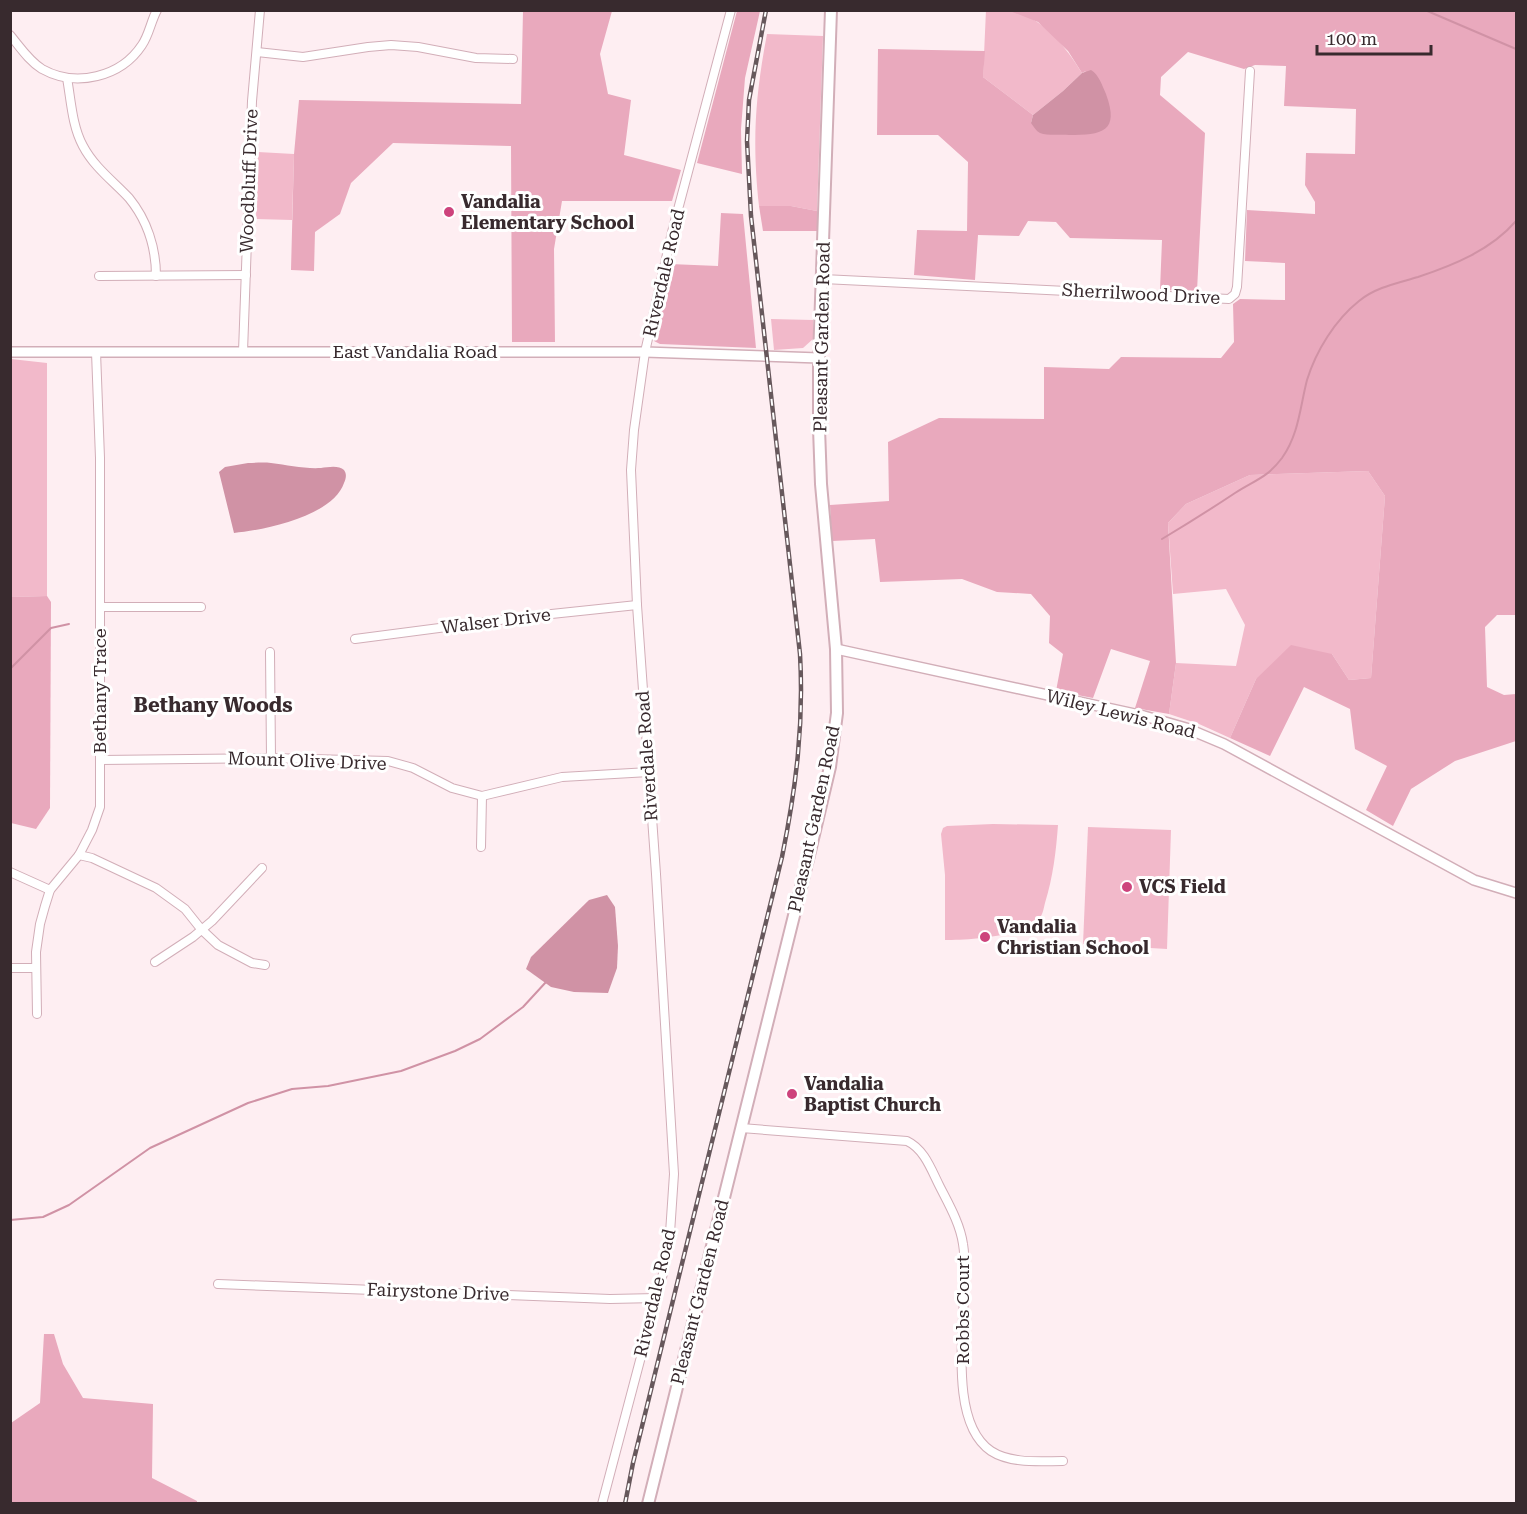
<svg xmlns="http://www.w3.org/2000/svg" width="1527" height="1514" font-family="'Roboto Serif',serif">
<style>
.green{fill:#f2b9ca}
.forest{fill:#e9a9bd}
.water{fill:#d092a5}
.lines{fill:none;stroke-linecap:round;stroke-linejoin:round}
.stream{stroke:#d092a5;stroke-width:2}
.minor-casing{stroke:#d2aeb8;stroke-width:10}
.tertiary-casing{stroke:#d2aeb8;stroke-width:12}
.secondary-casing{stroke:#d2aeb8;stroke-width:14}
.minor{stroke:#fff;stroke-width:8}
.tertiary{stroke:#fff;stroke-width:9}
.secondary{stroke:#fff;stroke-width:10}
.rail-casing{stroke:#67585c;stroke-width:4.5}
.rail{stroke:#fff;stroke-width:2;stroke-dasharray:7;stroke-linecap:butt}
.poi-dot{fill:#cd437c;stroke:#fff;stroke-width:2}
.labels{text-anchor:middle;stroke-width:6;stroke-linejoin:round;paint-order:stroke}
.street-label{font-size:18px;fill:#382a2e;stroke:#fff}
.poi-label{font-size:18px;font-weight:bold;fill:#382a2e;stroke:#fff;text-anchor:start}
.neighbourhood-label{font-size:20px;font-weight:bold;fill:#382a2e;stroke:#fff}
</style>
<rect width="100%" height="100%" fill="#feeef2"/>
<g class="green">
<path d="M 986,10 C 994,11 1002,9 1010,11 C 1042,16 1066,47 1082,73 L 1063,91 L 1033,115 L 983,77 Z"/>
<path d="M 767,34 L 823,36 L 817,211 L 791,206 L 759,206 C 752,142 755,97 767,34 Z"/>
<polygon points="258,152 294,154 292,220 256,219"/>
<polygon points="771,319 813,320 813,339 803,348 774,350"/>
<polygon points="11,359 47,363 47,596 11,597"/>
<polygon points="1368,471 1385,496 1371,678 1349,680 1332,654 1256,679 1230,738 1199,724 1169,714 1176,663 1236,666 1245,625 1226,589 1173,594 1168,523 1186,504 1250,475"/>
<path d="M 993,824 L 1058,825 C 1056,852 1053,877 1045,903 C 1044,907 1043,913 1041,916 C 1028,937 968,940 945,940 L 945,875 L 941,834 L 943,828 L 947,826 Z"/>
<polygon points="1088,827 1171,830 1167,949 1083,944"/>
</g>
<g class="forest">
<polygon points="523,11 612,11 600,54 608,94 631,100 624,155 681,170 672,201 562,201 554,249 555,342 512,342 511,146 393,143 351,183 340,214 315,232 314,271 291,270 294,154 299,100 521,104"/>
<polygon points="737,11 760,11 745,78 741,129 742,174 697,163"/>
<polygon points="1010,11 1516,11 1516,615 1497,615 1485,627 1487,687 1504,695 1516,694 1516,741 1455,761 1411,789 1393,826 1366,810 1387,766 1355,749 1350,709 1304,687 1270,756 1230,738 1256,679 1291,645 1332,654 1349,680 1371,678 1385,496 1368,471 1250,475 1186,504 1168,523 1176,663 1169,714 1135,708 1150,661 1111,649 1093,698 1056,691 1063,654 1049,643 1050,616 1031,594 997,592 962,579 880,582 875,539 832,541 830,505 889,501 888,442 939,418 1044,419 1044,367 1109,369 1121,357 1221,358 1234,342 1233,304 1240,299 1285,300 1285,263 1245,261 1247,210 1315,214 1315,202 1305,185 1306,153 1355,154 1356,109 1284,106 1286,66 1255,65 1244,69 1188,52 1161,77 1160,95 1205,133 1197,291 1160,290 1162,240 1070,238 1056,222 1028,221 1019,236 978,235 975,280 914,275 917,230 967,231 968,162 938,135 877,135 878,49 985,51 983,77 1033,115 1031,123 1086,71 1082,73 1068,51 1038,22"/>
<polygon points="759,206 791,206 817,211 817,231 763,231"/>
<polygon points="721,213 743,214 756,348 660,344 654,341 653,333 670,264 718,266"/>
<polygon points="47,596 51,602 50,808 36,829 11,823 10,597"/>
<polygon points="44,1334 54,1334 63,1364 83,1398 153,1404 152,1478 197,1501 197,1503 11,1503 11,1423 40,1403"/>
</g>
<g class="water">
<path d="M 1091,70 C 1099,75 1102,85 1106,94 C 1120,132 1102,135 1069,135 C 1061,134 1048,136 1040,133 C 1036,131 1034,127 1031,123 L 1033,115 L 1063,91 L 1082,73 Z"/>
<path d="M 248,463 C 255,463 263,462 271,463 C 288,465 304,469 321,468 C 328,467 339,465 344,470 C 347,474 346,479 344,483 C 333,516 265,530 234,533 L 219,472 L 225,467 Z"/>
<polygon points="607,895 615,907 618,946 617,968 608,993 574,992 551,987 526,969 531,957 589,900"/>
</g>
<g class="lines">
<g class="stream">
<polyline points="1425,10 1516,49"/>
<path d="M 1162,539 C 1187,524 1211,509 1235,493 C 1255,480 1267,478 1282,458 C 1299,434 1300,407 1307,380 C 1316,351 1335,320 1359,301 C 1376,287 1398,283 1418,277 C 1454,265 1491,250 1516,221"/>
<polyline points="10,669 51,628 69,624"/>
<polyline points="10,1220 43,1217 69,1205 150,1148 248,1103 292,1089 328,1086 401,1071 455,1051 480,1039 523,1007 546,982"/>
</g>
<defs>
<g id="minor">
<path d="M 10,35 C 20,47 29,61 42,69 C 76,88 121,77 142,45 C 149,35 151,21 157,10"/>
<polyline points="257,52 303,57 368,47 391,45 418,47 476,58 513,59"/>
<path d="M 67,78 C 71,100 72,126 83,146 C 94,167 113,181 129,198 C 147,220 156,248 156,276"/>
<polyline points="99,276 246,275"/>
<polyline points="823,279 1229,299 1235,294 1237,287 1250,71"/>
<polyline points="243,352 252,101 260,10"/>
<polyline points="100,607 201,607"/>
<polyline points="355,639 523,617 637,605"/>
<polyline points="270,652 271,758"/>
<polyline points="101,760 271,758 388,761 413,768 452,788 482,796 562,777 649,772"/>
<polyline points="481,847 482,796"/>
<polyline points="79,855 92,858 156,888 185,909 201,929 218,945 252,963 265,965"/>
<polyline points="10,872 50,890"/>
<polyline points="155,962 193,937 212,921 262,868"/>
<polyline points="10,968 35,968"/>
<polyline points="37,1014 36,952 40,924 45,906 50,890 79,855 92,830 100,807 100,458 96,352"/>
<path d="M 741,1128 L 907,1141 C 924,1149 931,1169 939,1185 C 948,1203 960,1223 963,1244 C 972,1298 941,1417 991,1451 C 1011,1464 1040,1461 1063,1461"/>
<polyline points="218,1284 610,1299 657,1298"/>
<polyline points="602,1504 665,1266 670,1233 674,1174 656,874 637,605 631,470 634,430 645,352 672,232 731,10"/>
</g>
<g id="tertiary">
<polyline points="10,352 645,352 819,358"/>
<polyline points="836,649 1144,716 1186,728 1224,744 1474,880 1516,893"/>
</g>
<polyline id="secondary" points="648,1504 811,847 830,767 837,713 836,649 821,484 819,428 819,358 831,10"/>
</defs>
<use href="#minor" class="minor-casing"/>
<use href="#tertiary" class="tertiary-casing"/>
<use href="#secondary" class="secondary-casing"/>
<use href="#minor" class="minor"/>
<use href="#tertiary" class="tertiary"/>
<use href="#secondary" class="secondary"/>
<defs>
<path id="rail" d="M 625,1504 L 633,1463 L 782,857 C 796,788 804,725 800,654 L 751,216 L 747,141 L 749,100 L 766,10"/>
</defs>
<use href="#rail" class="rail-casing"/>
<use href="#rail" class="rail"/>
</g>
<g class="poi-dot">
<circle cx="449" cy="212" r="6"/>
<circle cx="1127" cy="887" r="6"/>
<circle cx="985" cy="937" r="6"/>
<circle cx="792" cy="1094" r="6"/>
</g>
<g class="labels">
<g class="street-label">
<text transform="translate(249 181) rotate(-88)" y="6">Woodbluff Drive</text>
<text transform="translate(664 273) rotate(-77)" y="6">Riverdale Road</text>
<text transform="translate(1141 294) rotate(3)" y="6">Sherrilwood Drive</text>
<text transform="translate(822 337) rotate(-89)" y="6">Pleasant Garden Road</text>
<text x="415" y="358">East Vandalia Road</text>
<text transform="translate(496 621) rotate(-7)" y="6">Walser Drive</text>
<text transform="translate(100 691) rotate(-90)" y="6">Bethany Trace</text>
<text transform="translate(1121 714) rotate(14)" y="6">Wiley Lewis Road</text>
<text transform="translate(647 756) rotate(-94)" y="6">Riverdale Road</text>
<text transform="translate(307 761) rotate(2)" y="6">Mount Olive Drive</text>
<text transform="translate(814 819) rotate(-78)" y="6">Pleasant Garden Road</text>
<text transform="translate(438 1292) rotate(2)" y="6">Fairystone Drive</text>
<text transform="translate(700 1292) rotate(-76)" y="6">Pleasant Garden Road</text>
<text transform="translate(655 1293) rotate(-77)" y="6">Riverdale Road</text>
<text transform="translate(963 1310) rotate(-90)" y="6">Robbs Court</text>
</g>
<g class="poi-label">
<text x="461" y="208">Vandalia<tspan x="461" dy="21">Elementary School</tspan></text>
<text x="1139" y="893">VCS Field</text>
<text x="997" y="933">Vandalia<tspan x="997" dy="21">Christian School</tspan></text>
<text x="804" y="1090">Vandalia<tspan x="804" dy="21">Baptist Church</tspan></text>
</g>
<g class="neighbourhood-label">
<text x="213" y="712">Bethany Woods</text>
</g>
</g>
<rect width="1527" height="1514" fill="none" stroke="#382a2e" stroke-width="24"/>
<path d="M1317 45v9h114v-9" fill="none" stroke="#382a2e" stroke-width="3"/>
<text x="1326" y="45" font-size="18" fill="#382a2e" stroke="#ffffff" stroke-width="4.5" paint-order="stroke">100 m</text>
</svg>
